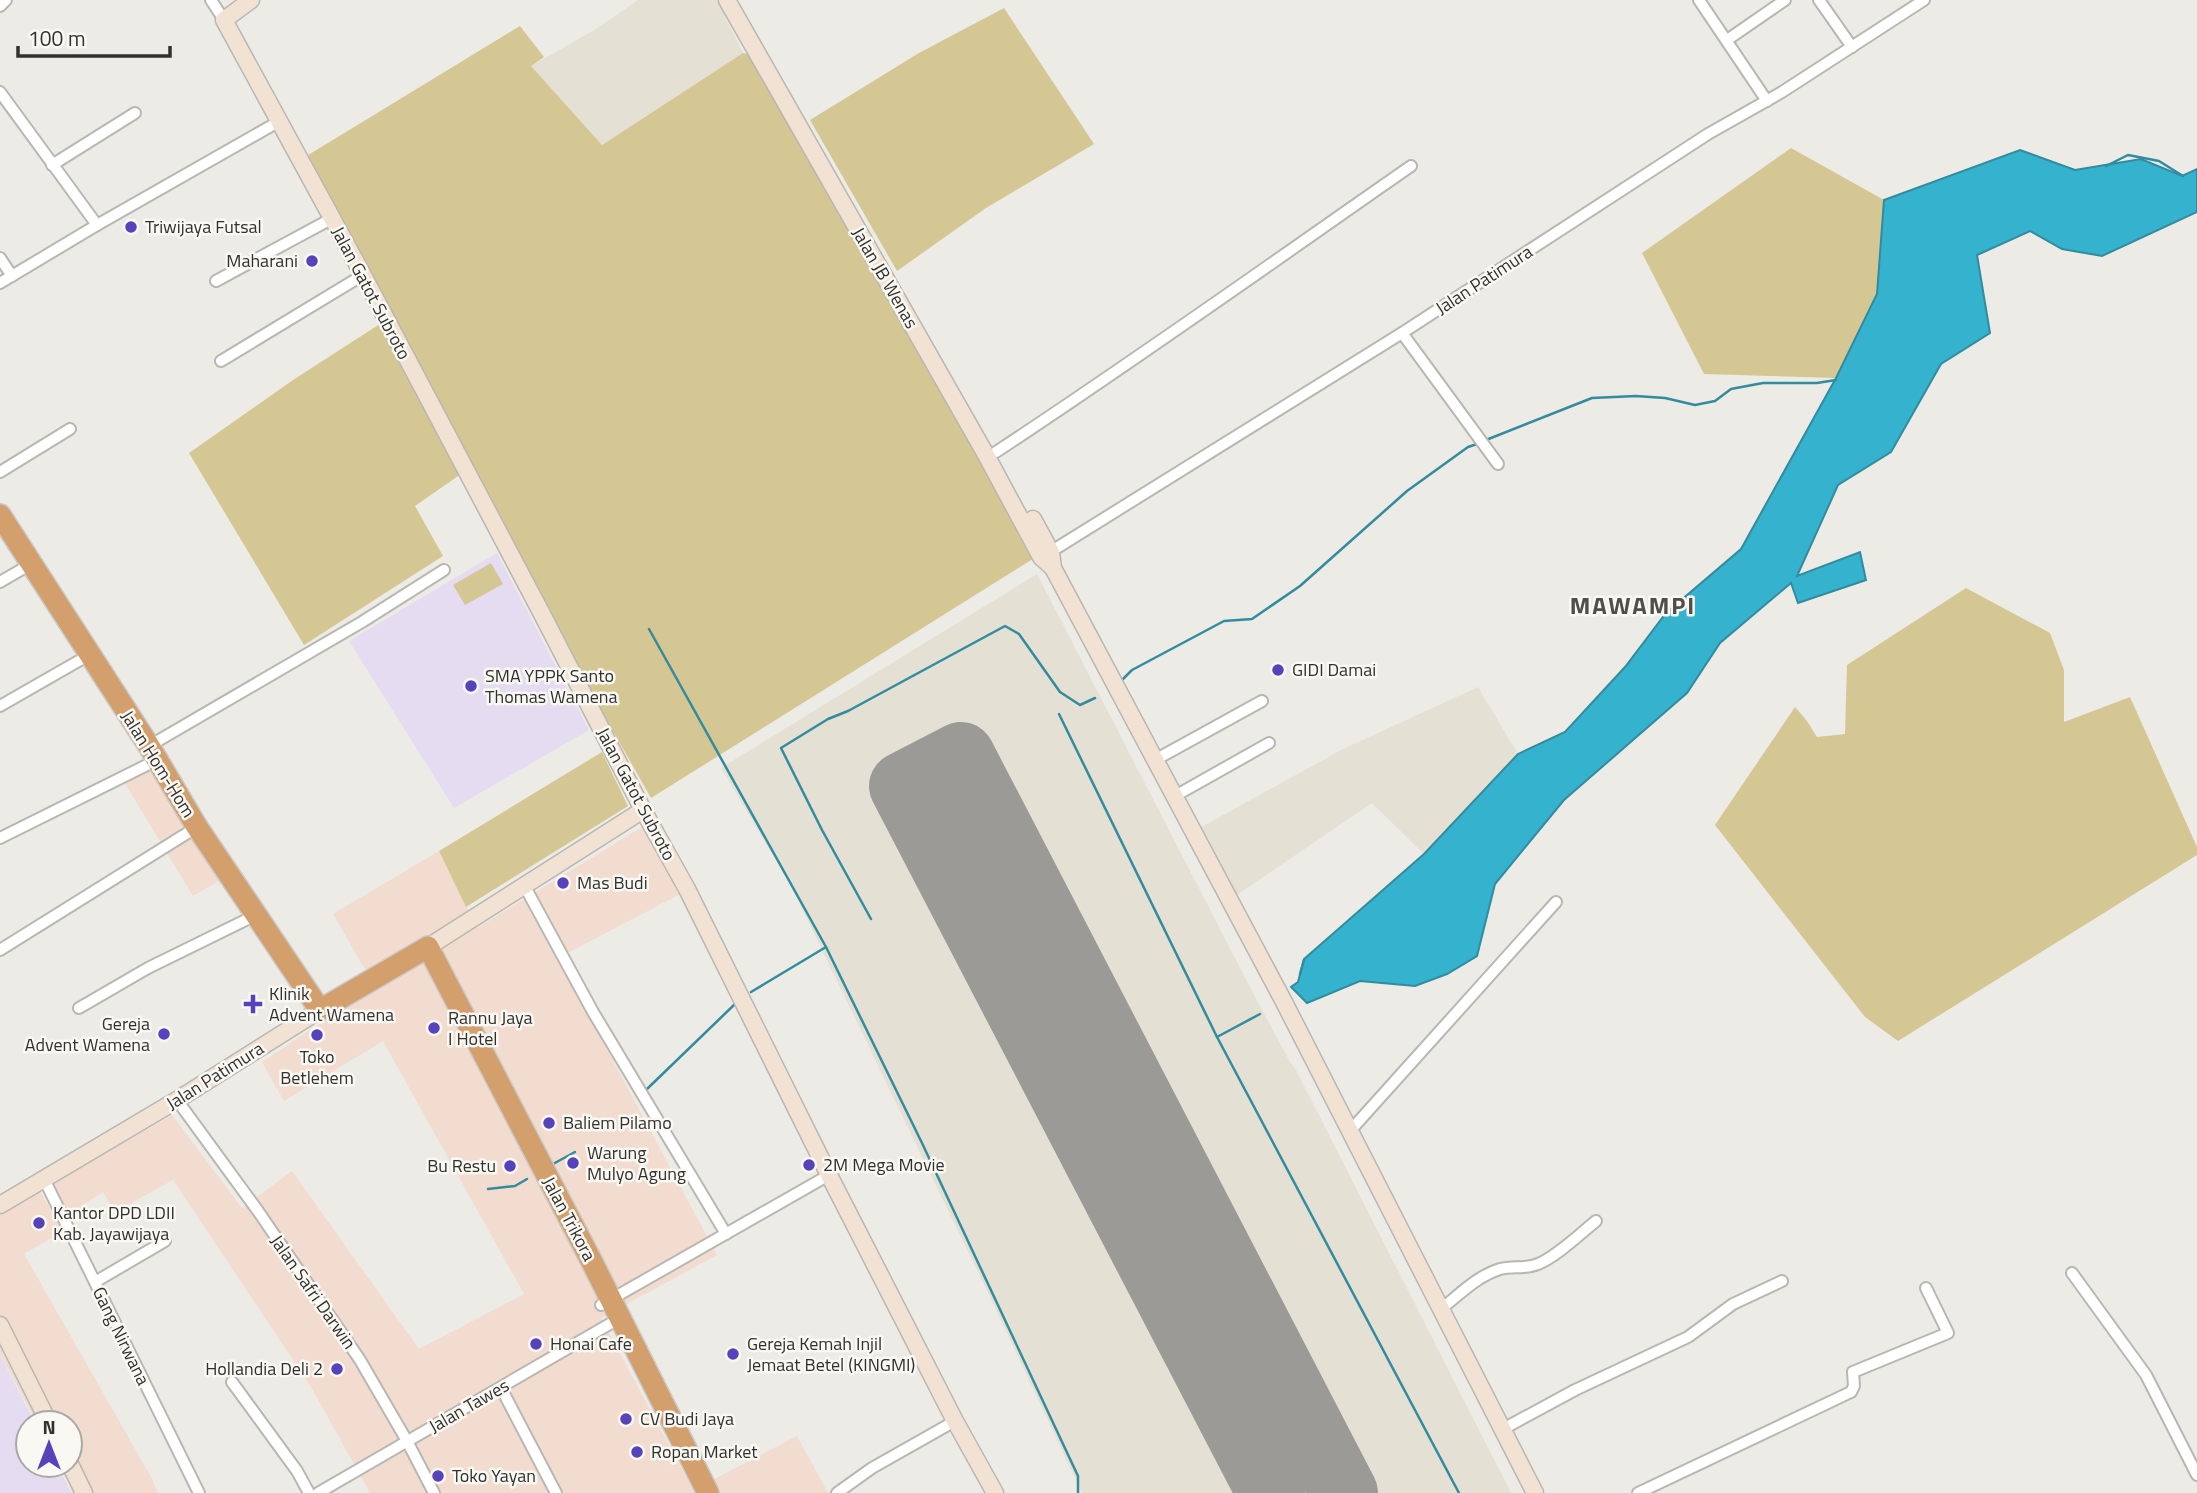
<svg xmlns="http://www.w3.org/2000/svg" width="2197" height="1493" font-family="'Titillium Web',sans-serif">
<style>
.commercial{fill:#f2dccf}
.built{fill:#e4e0d4}
.education{fill:#e6dcf1}
.green{fill:#d5c794}
.water{fill:#34b2ce;stroke:#338b9e;stroke-width:2}
.lines{fill:none;stroke-linecap:round;stroke-linejoin:round}
.stream{stroke:#338b9e;stroke-width:2.5}
.runway{stroke:#9b9a97;stroke-width:68}
.street-casing{stroke:#b8b7b2;stroke-width:14}
.secondary-casing{stroke:#b8b7b2;stroke-width:19}
.highway-casing{stroke:#c9c9c9;stroke-width:24}
.street{stroke:#fff;stroke-width:10}
.secondary{stroke:#f2e2d3;stroke-width:16}
.highway{stroke:#d39f6c;stroke-width:21}
.poi-dot{fill:#5642ba;stroke:#faf8f3;stroke-width:2.5}
.labels{text-anchor:middle;stroke-width:5;stroke-linejoin:round;paint-order:stroke}
.poi-label{font-size:18px;fill:#31312f;stroke:#faf8f3;text-anchor:start}
.street-label{font-size:18px;fill:#31312f;stroke:#faf8f3}
.district-label{font-size:24px;font-weight:bold;letter-spacing:2px;fill:#504e4a;stroke:#faf8f3}
</style>
<rect width="100%" height="100%" fill="#ecebe6"/>
<g class="commercial">
<polygon points="152,766 227,876 193,896 123,780"/>
<polygon points="647,824 686,891 558,958 717,1255 601,1318 693,1490 797,1436 828,1493 370,1493 311,1387 173,1180 115,1212 103,1192 67,1215 52,1184 172,1115 242,1208 292,1171 419,1349 524,1294 383,1041 284,1101 262,1062 375,987 333,914 439,851 477,928"/>
<polygon points="40,1191 63,1231 24,1254 151,1477 158,1493 71,1493 74,1491 59,1465 70,1465 70,1423 37,1423 0,1354 0,1214"/>
</g>
<g class="built">
<polygon points="638,0 717,0 743,53 602,145 531,66 596,29"/>
<polygon points="1037,574 1254,995 1290,1062 1296,1070 1511,1493 1082,1493 990,1297 791,886 721,768"/>
<polygon points="1478,687 1518,754 1424,854 1372,803 1234,897 1198,829 1341,750"/>
</g>
<g class="education">
<polygon points="497,553 589,730 454,808 349,641"/>
<polygon points="0,1355 35,1423 28,1423 28,1465 57,1465 72,1493 0,1493"/>
</g>
<g class="green">
<polygon points="1004,8 1094,144 986,208 897,271 810,120 919,53"/>
<polygon points="520,26 544,57 531,66 602,145 743,53 751,55 1036,557 651,798 546,613 461,474 415,506 443,556 304,645 189,453 293,380 386,320 300,160"/>
<polygon points="1791,148 1884,200 1877,294 1836,378 1704,374 1642,253"/>
<polygon points="491,563 503,584 465,605 453,585"/>
<polygon points="1966,588 2050,633 2064,670 2064,722 2130,697 2197,847 2197,855 1898,1041 1865,1017 1715,825 1795,707 1807,721 1817,737 1845,734 1847,665"/>
<polygon points="602,752 628,806 466,907 439,851"/>
</g>
<polygon class="water" points="2020,150 2075,170 2141,159 2182,176 2197,169 2197,212 2102,256 2062,249 2030,231 1977,255 1990,333 1941,364 1891,452 1838,485 1797,576 1860,552 1866,580 1798,603 1791,583 1720,643 1687,693 1564,800 1495,884 1477,956 1447,974 1415,986 1360,981 1307,1003 1291,987 1298,982 1304,959 1424,854 1518,754 1565,732 1625,667 1666,613 1741,549 1836,378 1877,294 1884,200"/>
<g class="lines">
<g class="stream">
<polyline points="2106,166 2128,155 2159,161 2183,176"/>
<polyline points="1486,440 1592,398 1636,396 1665,398 1695,405 1715,401 1731,389 1763,383 1817,383 1836,380"/>
<polyline points="649,629 826,947 922,1143 1078,1476 1078,1493"/>
<polyline points="1121,681 1132,670 1224,621 1252,619 1300,586 1407,491 1468,447 1480,443"/>
<polyline points="1059,714 1217,1037 1459,1493"/>
<polyline points="871,919 822,830 781,748 828,719 848,711 1005,626 1019,634 1060,692 1080,705 1095,698"/>
<polyline points="1300,974 1304,960"/>
<polyline points="751,992 826,947"/>
<polyline points="1217,1037 1260,1014"/>
<polyline points="647,1089 735,1004"/>
<polyline points="553,1164 575,1152"/>
<polyline points="488,1189 515,1186 527,1179"/>
</g>
<polyline class="runway" points="1271,1493 903,786 961,756 1344,1493"/>
<defs>
<g id="street">
<polyline points="211,0 224,20"/>
<polyline points="1699,0 1767,101"/>
<polyline points="1819,0 1852,47"/>
<polyline points="0,6 6,0"/>
<polyline points="1727,40 1785,0"/>
<polyline points="0,92 97,225"/>
<polyline points="52,165 135,113"/>
<polyline points="0,258 12,276"/>
<polyline points="216,281 331,219"/>
<polyline points="0,283 97,225 278,122"/>
<polyline points="1402,333 1498,464"/>
<polyline points="221,361 363,275"/>
<path d="M 996,452 C 1136,360 1273,262 1411,166"/>
<polyline points="0,472 70,429"/>
<polyline points="1047,554 1402,333 1708,134 1782,92 1924,0"/>
<polyline points="0,582 31,564"/>
<polyline points="0,706 89,655"/>
<polyline points="149,746 362,622 444,570"/>
<polyline points="1155,760 1262,701"/>
<polyline points="1175,796 1269,743"/>
<polyline points="0,838 157,760"/>
<polyline points="524,885 593,1012 726,1234"/>
<polyline points="0,950 197,827"/>
<polyline points="79,1008 148,968 256,915"/>
<polyline points="177,1100 258,1211 360,1360 407,1441 434,1493"/>
<polyline points="1350,1131 1556,902"/>
<polyline points="44,1179 199,1493"/>
<polyline points="2072,1273 2146,1375 2197,1475"/>
<polyline points="95,1282 165,1241"/>
<polyline points="601,1305 829,1175"/>
<path d="M 1441,1309 C 1459,1295 1477,1276 1500,1269 C 1513,1266 1526,1269 1538,1264 C 1556,1257 1581,1233 1596,1221"/>
<polyline points="232,1382 297,1471 309,1493"/>
<polyline points="501,1388 556,1493"/>
<polyline points="1503,1429 1575,1390 1688,1337 1733,1304 1782,1281"/>
<polyline points="318,1493 620,1318"/>
<polyline points="837,1493 872,1468 955,1421"/>
<polyline points="1638,1493 1851,1392 1854,1386 1853,1372 1948,1333 1926,1288"/>
</g>
<g id="secondary">
<polyline points="251,0 224,20 363,275 542,614 643,810 687,889 829,1175 955,1421 995,1493"/>
<polyline points="727,0 985,453 1041,557 1053,568 1284,1002 1535,1493"/>
<polyline points="1033,519 1051,552 1053,568"/>
<polyline points="428,947 643,810"/>
<polyline points="0,1205 177,1100 320,1010"/>
<polyline points="0,1325 49,1423"/>
<polyline points="70,1464 84,1493"/>
</g>
<polyline id="highway" points="0,515 149,746 197,827 320,1010 428,947 592,1262 708,1493"/>
</defs>
<use href="#street" class="street-casing"/>
<use href="#secondary" class="secondary-casing"/>
<use href="#highway" class="highway-casing"/>
<use href="#street" class="street"/>
<use href="#secondary" class="secondary"/>
<use href="#highway" class="highway"/>
</g>
<g class="poi-dot">
<circle cx="131" cy="227" r="7"/>
<circle cx="312" cy="261" r="7"/>
<circle cx="1278" cy="670" r="7"/>
<circle cx="471" cy="686" r="7"/>
<circle cx="563" cy="883" r="7"/>
<path d="M249.5 993.5h7v7h7v7h-7v7h-7v-7h-7v-7h7z"/>
<circle cx="434" cy="1028" r="7"/>
<circle cx="164" cy="1034" r="7"/>
<circle cx="317" cy="1035" r="7"/>
<circle cx="549" cy="1123" r="7"/>
<circle cx="573" cy="1163" r="7"/>
<circle cx="809" cy="1165" r="7"/>
<circle cx="510" cy="1166" r="7"/>
<circle cx="39" cy="1223" r="7"/>
<circle cx="536" cy="1344" r="7"/>
<circle cx="733" cy="1354" r="7"/>
<circle cx="337" cy="1369" r="7"/>
<circle cx="626" cy="1419" r="7"/>
<circle cx="637" cy="1452" r="7"/>
<circle cx="438" cy="1476" r="7"/>
</g>
<g class="labels">
<g class="poi-label">
<text x="145" y="233">Triwijaya Futsal</text>
<text x="298" y="267" text-anchor="end">Maharani</text>
<text x="1292" y="676">GIDI Damai</text>
<text x="485" y="682">SMA YPPK Santo<tspan x="485" dy="21">Thomas Wamena</tspan></text>
<text x="577" y="889">Mas Budi</text>
<text x="269" y="1000">Klinik<tspan x="269" dy="21">Advent Wamena</tspan></text>
<text x="448" y="1024">Rannu Jaya<tspan x="448" dy="21">I Hotel</tspan></text>
<text x="150" y="1030" text-anchor="end">Gereja<tspan x="150" dy="21">Advent Wamena</tspan></text>
<text x="317" y="1063" text-anchor="middle">Toko<tspan x="317" dy="21">Betlehem</tspan></text>
<text x="563" y="1129">Baliem Pilamo</text>
<text x="587" y="1159">Warung<tspan x="587" dy="21">Mulyo Agung</tspan></text>
<text x="823" y="1171">2M Mega Movie</text>
<text x="496" y="1172" text-anchor="end">Bu Restu</text>
<text x="53" y="1219">Kantor DPD LDII<tspan x="53" dy="21">Kab. Jayawijaya</tspan></text>
<text x="550" y="1350">Honai Cafe</text>
<text x="747" y="1350">Gereja Kemah Injil<tspan x="747" dy="21">Jemaat Betel (KINGMI)</tspan></text>
<text x="323" y="1375" text-anchor="end">Hollandia Deli 2</text>
<text x="640" y="1425">CV Budi Jaya</text>
<text x="651" y="1458">Ropan Market</text>
<text x="452" y="1482">Toko Yayan</text>
</g>
<g class="street-label">
<text transform="translate(885 278) rotate(60)" y="6">Jalan JB Wenas</text>
<text transform="translate(1484 280) rotate(-33)" y="6">Jalan Patimura</text>
<text transform="translate(371 293) rotate(62)" y="6">Jalan Gatot Subroto</text>
<text transform="translate(158 764) rotate(58)" y="6">Jalan Hom-Hom</text>
<text transform="translate(636 794) rotate(62)" y="6">Jalan Gatot Subroto</text>
<text transform="translate(215 1076) rotate(-32)" y="6">Jalan Patimura</text>
<text transform="translate(569 1219) rotate(62)" y="6">Jalan Trikora</text>
<text transform="translate(313 1292) rotate(55)" y="6">Jalan Safri Darwin</text>
<text transform="translate(121 1336) rotate(64)" y="6">Gang Nirwana</text>
<text transform="translate(469 1406) rotate(-30)" y="6">Jalan Tawes</text>
</g>
<g class="district-label">
<text x="1633" y="614">MAWAMPI</text>
</g>
</g>
<g transform="translate(49 1444)"><circle r="33" fill="#faf8f3" stroke="#aaa8a5" stroke-width="2"/>
<path d="M0-5L12 26L0 18L-12 26Z" fill="#5642ba"/>
<text y="-10" font-size="19" font-weight="bold" text-anchor="middle" fill="#31312f">N</text>
</g>
<path d="M18 46v10h152v-10" fill="none" stroke="#31312f" stroke-width="3.5"/>
<text x="28" y="46" font-size="21" fill="#31312f" stroke="#faf8f3" stroke-width="5" paint-order="stroke">100 m</text>
</svg>
